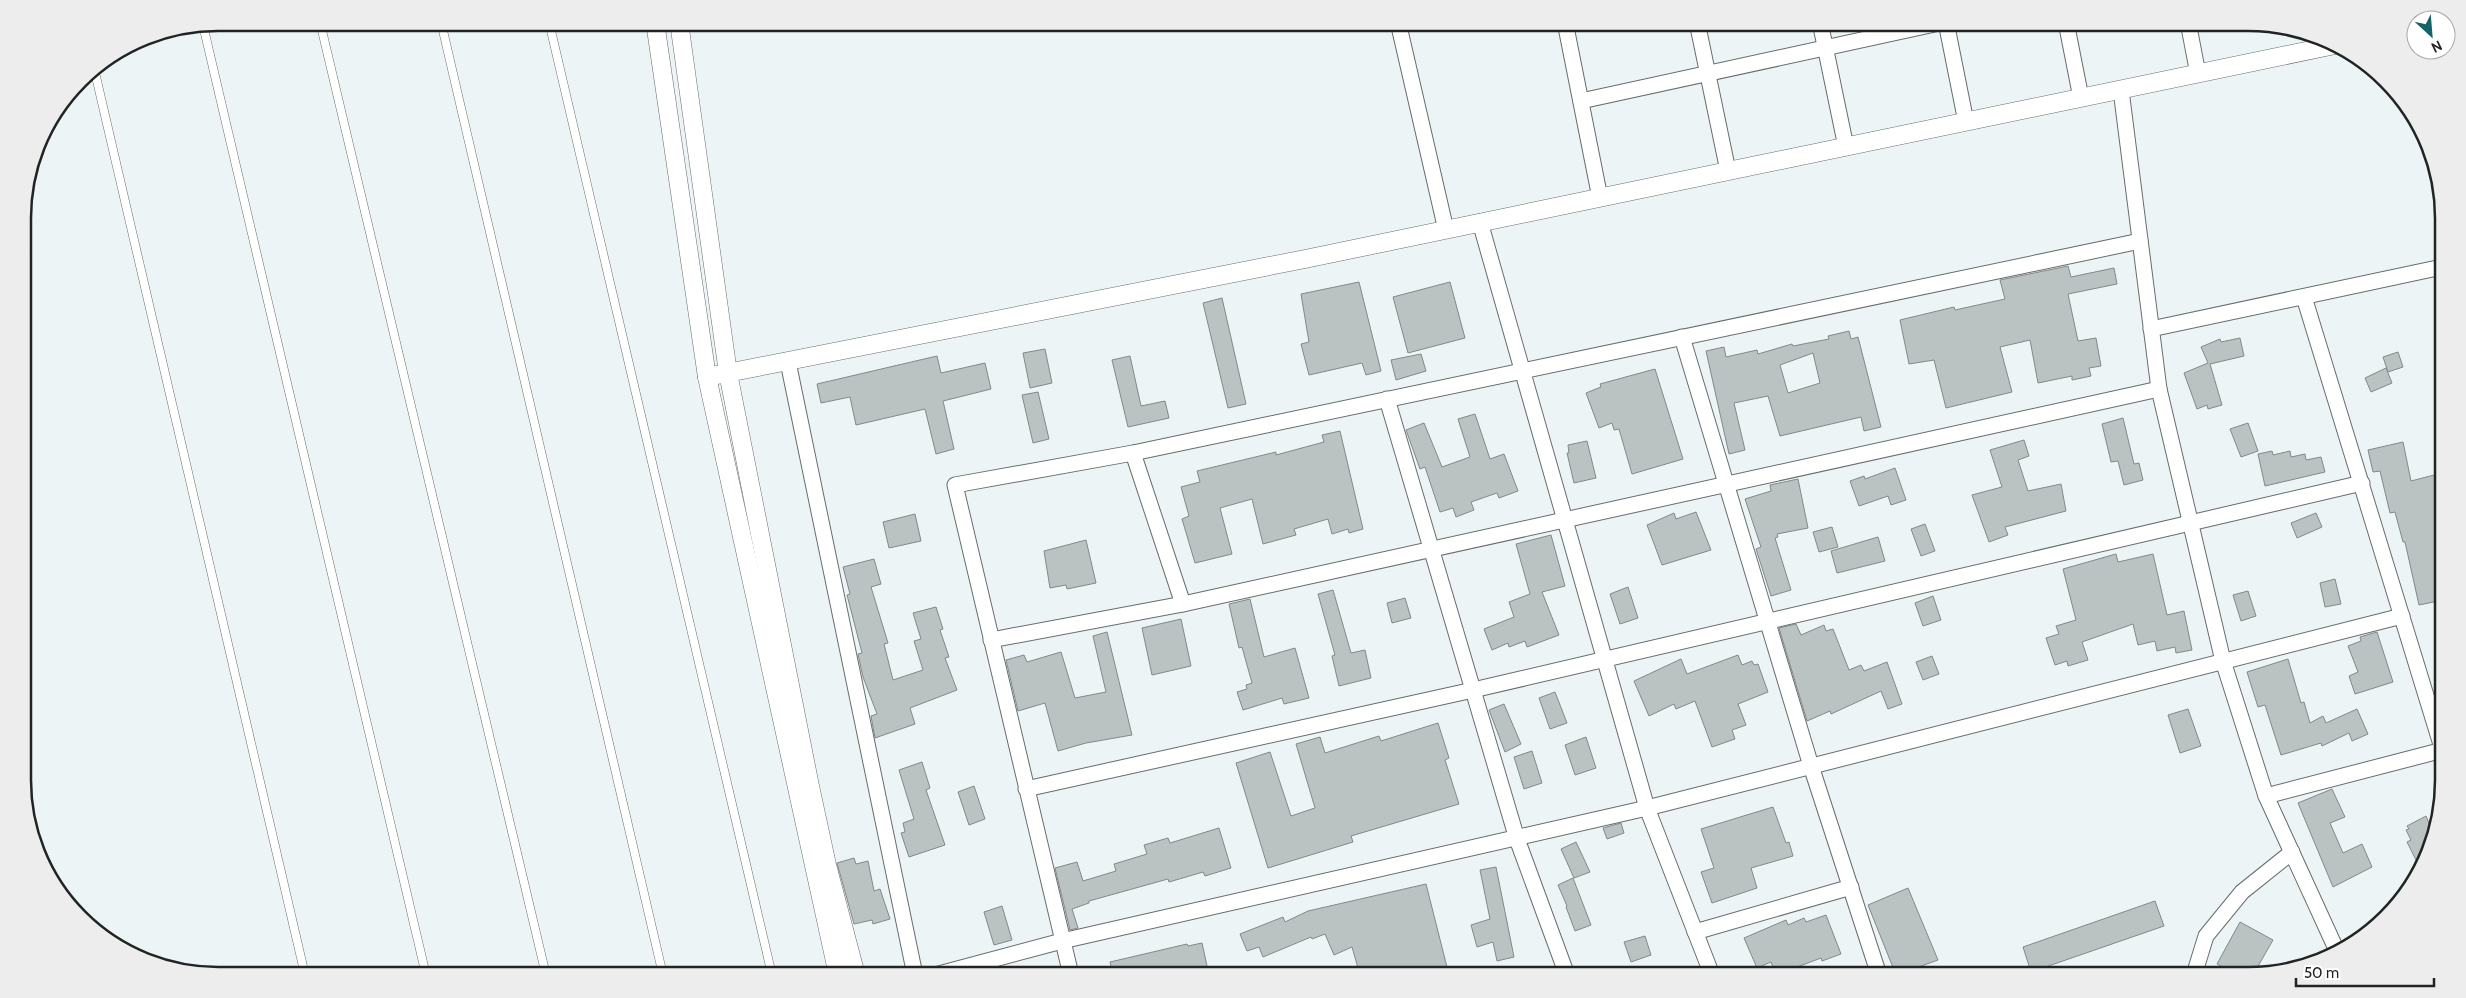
<svg xmlns="http://www.w3.org/2000/svg" width="2466" height="998" font-family="Cabin,sans-serif">
<style>
.building{fill:#bbc2c2;stroke:#83898a;fill-rule:evenodd}
.lines{fill:none;stroke-linecap:round;stroke-linejoin:round}
.service-casing{stroke:#676d6e;stroke-width:9}
.minor-casing{stroke:#676d6e;stroke-width:17}
.tertiary-casing{stroke:#676d6e;stroke-width:19}
.service{stroke:#fff;stroke-width:8}
.minor{stroke:#fff;stroke-width:15}
.tertiary{stroke:#fff;stroke-width:18}
.rim{fill:none;stroke:#212424;stroke-width:2.5}
</style>
<rect width="100%" height="100%" fill="#edf4f5"/>
<g class="building">
<polygon points="2068,266 2071,277 2114,268 2117,284 2068,294 2078,341 2096,338 2101,366 2089,368 2091,376 2072,380 2072,376 2038,383 2030,340 2000,347 2012,392 1946,408 1934,360 1909,364 1900,320 1954,307 1955,310 2005,299 2000,280"/>
<polygon points="1359,282 1381,371 1366,375 1362,363 1309,375 1301,344 1309,342 1301,294"/>
<polygon points="1450,282 1465,338 1408,353 1393,297"/>
<polygon points="1222,298 1246,404 1228,408 1203,303"/>
<path d="M 1849,331 L 1851,339 L 1858,337 L 1881,427 L 1864,431 L 1861,417 L 1780,436 L 1768,396 L 1734,403 L 1745,450 L 1729,454 L 1706,351 L 1724,347 L 1726,357 L 1757,350 L 1758,354 L 1792,344 L 1793,346 L 1829,339 L 1828,336 ZM 1813,353 L 1820,383 L 1788,393 L 1780,365 Z"/>
<polygon points="2240,338 2244,356 2210,364 2222,405 2208,409 2207,405 2197,409 2184,373 2208,363 2201,347 2220,339 2221,342"/>
<polygon points="1045,349 1052,383 1030,388 1023,353"/>
<polygon points="2398,352 2403,367 2388,372 2383,357"/>
<polygon points="1421,354 1426,371 1396,380 1391,360"/>
<polygon points="937,356 941,373 985,363 991,389 943,401 954,449 936,454 925,409 856,425 850,397 821,403 817,384"/>
<polygon points="1130,356 1141,406 1165,401 1169,418 1128,427 1112,360"/>
<polygon points="2386,368 2392,383 2371,392 2365,378"/>
<polygon points="1655,369 1683,459 1632,474 1619,429 1614,430 1612,423 1599,428 1586,393 1601,387 1600,384"/>
<polygon points="1038,392 1049,439 1033,443 1022,395"/>
<polygon points="1475,414 1490,459 1504,454 1518,491 1499,498 1497,493 1471,502 1474,510 1456,517 1453,508 1440,512 1425,467 1420,469 1406,430 1424,423 1442,467 1470,457 1458,419"/>
<polygon points="2123,418 2134,464 2139,463 2143,480 2124,485 2118,461 2111,462 2102,424"/>
<polygon points="2248,423 2258,451 2241,457 2230,429"/>
<polygon points="1340,431 1363,529 1349,533 1348,529 1332,534 1328,519 1294,529 1296,535 1263,544 1252,499 1220,508 1232,554 1195,563 1182,519 1189,516 1181,487 1200,482 1197,471 1276,452 1276,455 1324,442 1322,435"/>
<polygon points="2024,440 2029,456 2018,460 2028,491 2061,484 2066,511 2005,527 2008,535 1989,542 1972,495 2002,487 1990,450"/>
<polygon points="1587,441 1596,478 1574,483 1567,453 1569,453 1568,445"/>
<polygon points="2403,442 2411,481 2438,474 2443,495 2443,600 2419,605 2405,542 2403,542 2395,512 2390,513 2380,471 2373,472 2368,450"/>
<polygon points="2272,451 2273,455 2290,451 2291,457 2305,454 2306,460 2321,457 2325,472 2265,486 2258,454"/>
<polygon points="1895,468 1906,500 1891,505 1888,496 1859,506 1850,481 1864,476 1865,479"/>
<polygon points="1798,479 1808,528 1777,534 1778,537 1775,538 1791,590 1771,596 1756,549 1761,547 1745,499 1771,491 1770,485"/>
<polygon points="1696,512 1711,550 1662,565 1647,525 1674,513 1676,519"/>
<polygon points="2316,513 2322,527 2297,538 2291,523"/>
<polygon points="915,514 921,541 889,548 883,522"/>
<polygon points="1925,524 1935,551 1921,556 1911,529"/>
<polygon points="1832,527 1838,547 1819,552 1813,532"/>
<polygon points="1551,535 1565,586 1542,592 1559,635 1527,647 1525,641 1509,647 1508,643 1492,650 1484,629 1514,617 1509,602 1530,594 1516,544"/>
<polygon points="1878,537 1885,561 1837,573 1831,551"/>
<polygon points="1086,540 1096,583 1067,589 1066,585 1050,588 1044,551"/>
<polygon points="2116,554 2118,562 2153,554 2167,615 2184,611 2192,650 2176,653 2175,647 2157,651 2155,641 2138,645 2133,624 2082,642 2088,660 2068,666 2067,661 2055,665 2046,638 2059,634 2056,626 2076,620 2063,569"/>
<polygon points="874,559 881,584 871,587 888,643 884,644 893,680 923,670 914,641 921,639 913,613 936,607 943,629 940,630 949,657 945,658 957,690 910,708 915,724 875,738 871,716 877,714 863,677 858,654 862,653 847,595 850,594 843,567"/>
<polygon points="2335,579 2341,604 2325,607 2320,583"/>
<polygon points="1628,587 1638,618 1620,624 1610,594"/>
<polygon points="1333,590 1351,653 1365,650 1371,678 1339,686 1332,656 1335,655 1318,594"/>
<polygon points="2248,591 2256,616 2241,621 2233,595"/>
<polygon points="1933,596 1941,620 1923,626 1915,603"/>
<polygon points="1405,598 1411,618 1392,623 1387,603"/>
<polygon points="1250,599 1264,657 1295,648 1309,698 1284,704 1282,698 1243,710 1237,692 1247,689 1246,685 1252,683 1242,647 1239,648 1229,604"/>
<polygon points="1181,619 1191,666 1152,675 1142,628"/>
<polygon points="1796,624 1801,635 1824,625 1826,631 1833,629 1849,670 1861,665 1864,671 1887,662 1902,704 1888,709 1881,691 1831,714 1830,711 1807,721 1779,628"/>
<polygon points="1107,632 1132,735 1086,743 1058,751 1045,703 1018,711 1006,660 1024,655 1027,662 1061,652 1075,698 1106,692 1093,636"/>
<polygon points="2377,632 2393,682 2355,694 2349,676 2358,672 2348,646 2361,641 2360,637"/>
<polygon points="1738,655 1742,665 1752,661 1754,665 1758,664 1768,692 1738,704 1746,725 1732,730 1735,739 1712,747 1695,701 1676,709 1674,704 1649,716 1634,681 1681,659 1687,674"/>
<polygon points="1932,656 1939,674 1923,680 1916,662"/>
<polygon points="2288,659 2301,703 2304,702 2310,723 2323,716 2326,723 2357,709 2368,734 2352,741 2349,733 2322,746 2321,743 2281,755 2265,705 2258,707 2247,672"/>
<polygon points="1555,692 1567,723 1550,729 1539,698"/>
<polygon points="1504,704 1521,744 1505,752 1489,710"/>
<polygon points="2188,709 2201,746 2180,753 2168,715"/>
<polygon points="1438,723 1449,758 1445,760 1459,804 1351,836 1353,842 1268,868 1236,763 1270,752 1291,816 1315,808 1296,744 1320,737 1325,753 1379,736 1381,741"/>
<polygon points="1586,737 1596,768 1575,775 1565,745"/>
<polygon points="1532,751 1542,783 1524,789 1514,757"/>
<polygon points="922,762 930,788 926,790 945,845 909,857 901,833 905,832 903,823 914,819 899,770"/>
<polygon points="974,786 985,819 969,825 958,792"/>
<polygon points="2332,789 2345,817 2330,823 2343,853 2362,844 2372,867 2333,887 2298,803"/>
<polygon points="1773,807 1786,843 1789,842 1793,856 1751,868 1757,888 1712,903 1701,872 1714,868 1701,829"/>
<polygon points="2426,816 2434,835 2433,843 2420,868 2407,842 2411,840 2406,830 2409,829 2407,826"/>
<polygon points="1621,823 1624,833 1607,839 1603,828"/>
<polygon points="1219,828 1231,868 1205,876 1203,872 1169,882 1168,879 1089,901 1089,903 1072,909 1078,928 1070,930 1055,868 1077,862 1083,881 1116,871 1114,864 1147,854 1144,845 1168,838 1170,843"/>
<polygon points="1576,842 1590,872 1574,878 1561,849"/>
<polygon points="854,858 856,864 868,861 874,891 880,889 890,919 873,924 872,920 854,924 837,863"/>
<polygon points="1496,867 1514,957 1497,961 1493,942 1477,947 1471,925 1490,919 1480,870"/>
<polygon points="1573,878 1591,925 1575,931 1566,907 1567,906 1558,885"/>
<polygon points="1426,884 1449,975 1360,975 1352,947 1334,955 1325,934 1312,939 1311,937 1263,957 1259,947 1247,951 1240,934 1283,917 1285,922 1308,911"/>
<polygon points="1908,888 1938,960 1896,975 1868,905"/>
<polygon points="2155,901 2164,926 2031,972 2023,947"/>
<polygon points="1002,906 1012,940 994,945 984,912"/>
<polygon points="1826,915 1841,954 1822,961 1821,958 1776,975 1771,962 1757,968 1744,938 1786,920 1788,925 1804,918 1806,922"/>
<polygon points="2240,922 2273,940 2253,975 2238,975 2217,964"/>
<polygon points="1645,936 1651,955 1631,962 1624,942"/>
<polygon points="1202,943 1209,975 1113,975 1110,962 1187,944 1188,946"/>
</g>
<g class="lines">
<defs>
<g id="service">
<polyline points="320,22 546,975"/>
<polyline points="441,22 663,975"/>
<polyline points="549,22 772,975"/>
<polyline points="203,25 426,975"/>
<polyline points="94,68 305,975"/>
</g>
<g id="minor">
<polyline points="1398,22 1446,230"/>
<polyline points="1565,22 1600,198"/>
<polyline points="1697,22 1728,171"/>
<polyline points="1820,22 1846,147"/>
<polyline points="1946,22 1966,122"/>
<polyline points="2066,22 2081,98"/>
<polyline points="2188,22 2198,74"/>
<polyline points="2121,90 2159,389 2223,661 2266,796 2337,951"/>
<polyline points="1581,101 1944,22"/>
<polyline points="1480,222 1647,808 1712,975"/>
<polyline points="2304,297 2443,751"/>
<polyline points="2151,329 2442,267"/>
<polyline points="1682,337 1811,766 1879,975"/>
<polyline points="788,362 915,975"/>
<polyline points="1387,399 1517,839 1567,975"/>
<polyline points="1133,453 1183,604"/>
<polyline points="991,640 1183,604 2159,389"/>
<polyline points="1026,789 1473,690 2362,483"/>
<polyline points="2266,796 2443,750"/>
<polyline points="1695,932 1851,887"/>
<polyline points="935,975 1062,941 1647,808 2402,616"/>
<polyline points="1071,975 955,485 1133,453 2140,241"/>
<polyline points="2194,975 2206,936 2242,892 2292,852"/>
</g>
<g id="tertiary">
<polyline points="655,22 707,377 838,975"/>
<polyline points="679,22 728,373 810,786 827,865 856,975"/>
<polyline points="707,377 1305,259 2335,45"/>
</g>
</defs>
<use href="#service" class="service-casing"/>
<use href="#minor" class="minor-casing"/>
<use href="#tertiary" class="tertiary-casing"/>
<use href="#service" class="service"/>
<use href="#minor" class="minor"/>
<use href="#tertiary" class="tertiary"/>
</g>
<path d="M0 0H2466V998H0ZM218 31H2248A187 187 0 0 1 2435 218V780A187 187 0 0 1 2248 967H218A187 187 0 0 1 31 780V218A187 187 0 0 1 218 31Z" fill="#ededed" fill-rule="evenodd"/>
<path class="rim" d="M218 31H2248A187 187 0 0 1 2435 218V780A187 187 0 0 1 2248 967H218A187 187 0 0 1 31 780V218A187 187 0 0 1 218 31Z"/>
<g transform="translate(2431 35) rotate(154)"><circle r="24" fill="#ffffff" stroke="#a6a7a7"/>
<path d="M0-4L9 19L0 12L-9 19Z" fill="#15646a"/>
<text y="-8" font-size="14" font-weight="bold" text-anchor="middle" fill="#212424">N</text>
</g>
<path d="M2296 978v8h138v-8" fill="none" stroke="#212424" stroke-width="2.5"/>
<text x="2304" y="978" font-size="15" fill="#212424" stroke="#ffffff" stroke-width="4" paint-order="stroke">50 m</text>
</svg>
